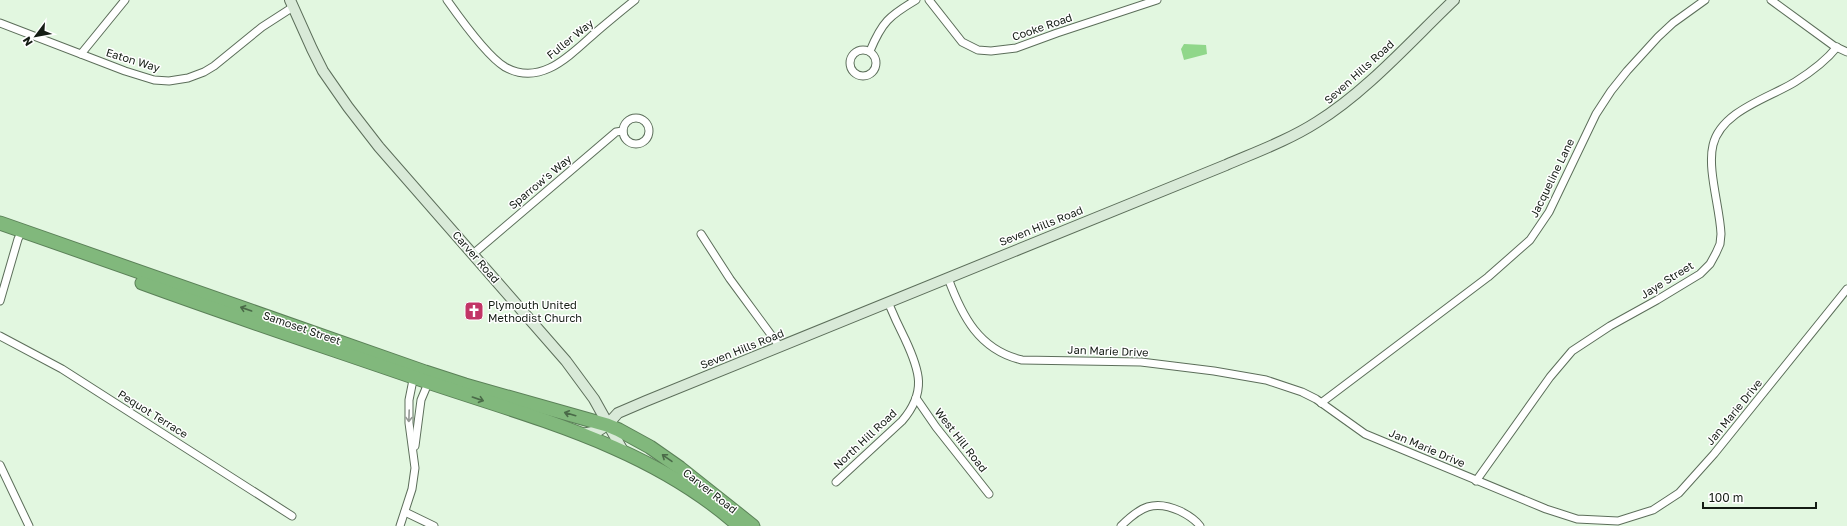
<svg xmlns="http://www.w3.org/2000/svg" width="1847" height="526" font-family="'Golos Text',sans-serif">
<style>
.water{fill:#90d78a}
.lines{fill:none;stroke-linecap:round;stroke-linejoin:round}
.street-casing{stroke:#5c6e5a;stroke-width:9}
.secondary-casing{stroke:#5c6e5a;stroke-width:12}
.highway-casing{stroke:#5b8158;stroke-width:15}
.street{stroke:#fff;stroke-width:7}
.secondary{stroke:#d9ead8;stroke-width:10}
.highway{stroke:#81b87c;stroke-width:13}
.oneway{stroke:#4a6a48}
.oneway2{stroke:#959995}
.labels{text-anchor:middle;stroke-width:3;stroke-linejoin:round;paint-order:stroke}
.street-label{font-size:11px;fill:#141c14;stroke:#fff}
.poi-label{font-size:11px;fill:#141c14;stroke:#fff;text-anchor:start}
</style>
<rect width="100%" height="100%" fill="#e2f7e0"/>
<polygon class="water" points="1184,44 1206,45 1207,54 1184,60 1181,49"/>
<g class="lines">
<defs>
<g id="street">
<path d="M 447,0 C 459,17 488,57 505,67 C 541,87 570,55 595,33 C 608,22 621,11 635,0"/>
<polyline points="929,0 962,42 978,50 991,51 1016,48 1057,33 1157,0"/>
<polyline points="1771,0 1834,46 1847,52"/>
<polyline points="0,23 125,71 154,80 169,81 188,78 204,72 214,66 262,27 293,7"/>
<circle cx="863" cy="63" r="13"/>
<path d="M 870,51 C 882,22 889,16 916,0"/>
<polyline points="81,54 125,0"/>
<circle cx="636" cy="131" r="13"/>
<polyline points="701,234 730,279 780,347"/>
<polyline points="473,254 616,132 623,131"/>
<path d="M 948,278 C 962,316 979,350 1022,360 L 1141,362 L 1214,371 L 1266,380 L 1302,392 L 1316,399 L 1365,434 L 1546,509 L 1577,519 L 1618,521 L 1653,510 L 1679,493 L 1714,454 L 1847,289"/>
<polyline points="0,301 18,239 22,231"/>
<polyline points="0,336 62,369 292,516"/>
<polyline points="916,398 936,427 989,494"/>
<polyline points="1321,403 1488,277 1530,240 1549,212 1596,114 1611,91 1627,71 1658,37 1673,23 1705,0"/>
<polyline points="415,446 421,400 429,381"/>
<polyline points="0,465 29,526"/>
<path d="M 1476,481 L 1550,377 L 1572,351 L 1610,326 L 1657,300 L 1700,274 L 1710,264 L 1716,253 L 1720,244 L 1721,234 C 1720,208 1707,169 1713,145 C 1721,111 1769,98 1795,82 C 1811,72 1825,62 1837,47"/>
<path d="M 836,482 L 902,421 C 927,392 920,371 905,339 C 899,327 893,314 888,302"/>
<polyline points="405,512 434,526"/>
<polyline points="400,526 412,489 415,468 409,423 409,400 414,375"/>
<path d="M 1121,526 C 1140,507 1154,499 1180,511 C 1188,515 1195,519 1200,526"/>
</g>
<g id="secondary">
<polyline points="290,0 312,49 323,71 348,107 379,147 566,361 594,399 623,451"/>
<path d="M 582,434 L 598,431 L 607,425 L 618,413 L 646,401 L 1226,165 C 1256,152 1289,140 1317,122 C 1366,92 1412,40 1454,0"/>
</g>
<g id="highway">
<polyline points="0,223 425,372 465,385 607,425 619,430 650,447 680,468 753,526"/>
<path d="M 142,283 C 232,316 323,346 413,377 C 526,416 648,444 739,526"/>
</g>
</defs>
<use href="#street" class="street-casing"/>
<use href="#secondary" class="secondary-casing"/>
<use href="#highway" class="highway-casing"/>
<use href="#street" class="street"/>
<use href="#secondary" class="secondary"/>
<use href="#highway" class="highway"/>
</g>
<defs><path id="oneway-shaft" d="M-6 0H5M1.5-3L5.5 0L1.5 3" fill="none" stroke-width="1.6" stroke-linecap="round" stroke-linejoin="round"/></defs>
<g class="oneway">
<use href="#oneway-shaft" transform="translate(246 309) rotate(-161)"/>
<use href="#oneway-shaft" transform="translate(478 399) rotate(19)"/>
<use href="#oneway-shaft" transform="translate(570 414) rotate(-164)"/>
<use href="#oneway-shaft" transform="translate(667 458) rotate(-145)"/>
</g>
<use class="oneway2" href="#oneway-shaft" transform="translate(409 416) rotate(92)"/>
<defs>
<symbol id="church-square" viewBox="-11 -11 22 22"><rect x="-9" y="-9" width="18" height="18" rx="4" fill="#c23566" stroke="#fff"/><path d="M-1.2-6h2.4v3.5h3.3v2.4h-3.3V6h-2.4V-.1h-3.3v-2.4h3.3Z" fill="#fff"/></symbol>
</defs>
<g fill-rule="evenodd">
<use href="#church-square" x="463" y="300" width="22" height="22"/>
</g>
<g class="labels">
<g class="street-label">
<text transform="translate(1042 27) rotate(-19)" y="4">Cooke Road</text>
<text transform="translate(570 39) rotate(-39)" y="4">Fuller Way</text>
<text transform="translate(133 60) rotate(17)" y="4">Eaton Way</text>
<text transform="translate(1359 72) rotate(-42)" y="4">Seven Hills Road</text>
<text transform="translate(1552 178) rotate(-64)" y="4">Jacqueline Lane</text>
<text transform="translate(540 182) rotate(-40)" y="4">Sparrow's Way</text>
<text transform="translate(1041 226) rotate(-22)" y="4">Seven Hills Road</text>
<text transform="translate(476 257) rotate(49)" y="4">Carver Road</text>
<text transform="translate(1667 280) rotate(-32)" y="4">Jaye Street</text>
<text transform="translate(302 328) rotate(19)" y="4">Samoset Street</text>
<text transform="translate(742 349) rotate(-22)" y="4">Seven Hills Road</text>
<text transform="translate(1108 351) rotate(2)" y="4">Jan Marie Drive</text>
<text transform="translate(1734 412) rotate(-51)" y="4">Jan Marie Drive</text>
<text transform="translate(153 414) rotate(32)" y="4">Pequot Terrace</text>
<text transform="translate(865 439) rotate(-43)" y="4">North Hill Road</text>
<text transform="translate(961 440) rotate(52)" y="4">West Hill Road</text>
<text transform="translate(1427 448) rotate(23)" y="4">Jan Marie Drive</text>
<text transform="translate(710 491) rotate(38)" y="4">Carver Road</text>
</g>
<g class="poi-label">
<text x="488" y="309">Plymouth United<tspan x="488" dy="13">Methodist Church</tspan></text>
</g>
</g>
<g transform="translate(36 36) rotate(238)" stroke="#ffffff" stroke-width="3" paint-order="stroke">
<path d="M0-3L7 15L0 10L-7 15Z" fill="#141c14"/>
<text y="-6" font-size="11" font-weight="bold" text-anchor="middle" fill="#141c14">N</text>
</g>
<path d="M1703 502v6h113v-6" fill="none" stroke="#141c14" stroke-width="2"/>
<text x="1709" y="502" font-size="12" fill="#141c14" stroke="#ffffff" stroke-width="3" paint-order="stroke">100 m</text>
</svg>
